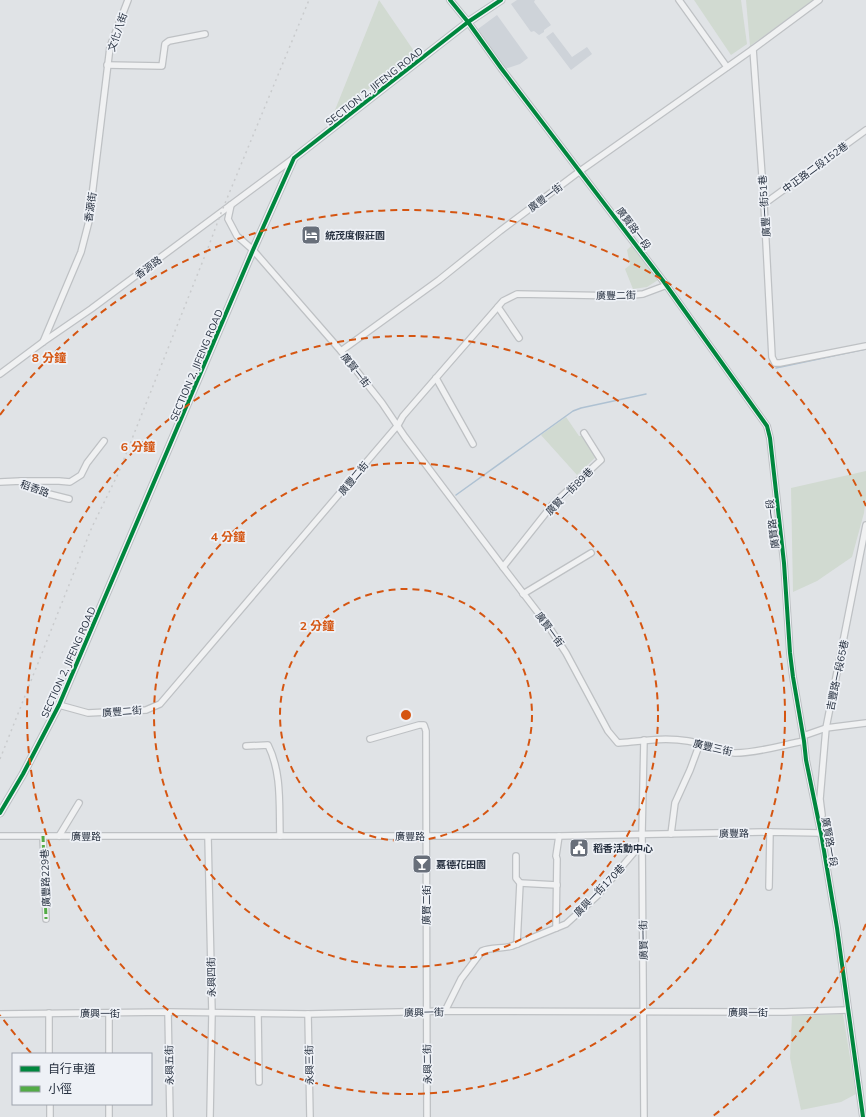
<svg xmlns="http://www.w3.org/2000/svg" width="866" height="1117" font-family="Mulish,'Noto Sans TC',sans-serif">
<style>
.built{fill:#ced3d9}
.green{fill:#d1dad1}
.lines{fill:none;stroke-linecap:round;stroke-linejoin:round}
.stream{stroke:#aec1d2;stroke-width:1.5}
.minor-casing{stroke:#bec1c4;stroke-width:8}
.major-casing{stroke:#bcc0c4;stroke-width:9}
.minor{stroke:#f0f1f2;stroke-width:5.5}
.major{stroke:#f4f5f6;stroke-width:7}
.rail{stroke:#c9cbcd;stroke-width:1.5;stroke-dasharray:2 4;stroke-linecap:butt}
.quiet{stroke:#53ab46;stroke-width:3;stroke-dasharray:6 3;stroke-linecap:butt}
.cycleway-casing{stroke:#eef1f6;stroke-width:6}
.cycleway{stroke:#00873e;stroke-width:4}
.ring{fill:none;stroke:#d55511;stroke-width:2;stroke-dasharray:7 5}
.labels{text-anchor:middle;stroke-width:3.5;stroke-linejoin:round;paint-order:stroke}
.street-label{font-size:10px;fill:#273140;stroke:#eef1f6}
.poi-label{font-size:10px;font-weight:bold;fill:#273140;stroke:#eef1f6;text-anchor:start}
.centre{fill:#d55511;stroke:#eef1f6;stroke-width:2}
.ring-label{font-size:12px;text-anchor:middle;font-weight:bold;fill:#d55511;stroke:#eef1f6;stroke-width:3.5;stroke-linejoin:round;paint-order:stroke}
</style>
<rect width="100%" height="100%" fill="#e0e3e6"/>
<g class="built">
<polygon points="517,0 535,0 534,2 551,25 544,30 544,32 539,35 534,31 531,32 511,4"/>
<polygon points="497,15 528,58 520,64 505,69 499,63 488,49 478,29"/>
<polygon points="553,32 572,57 587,47 592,54 571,70 546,37"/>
</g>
<g class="green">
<polygon points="379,0 416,54 333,115"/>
<polygon points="694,0 741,0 747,44 731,55"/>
<polygon points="746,0 813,0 750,46"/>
<polygon points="632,245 658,280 647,287 633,289 625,269 630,265 627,250"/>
<polygon points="566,417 579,436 583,436 597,456 577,475 541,435"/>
<polygon points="866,471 866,498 864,513 852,557 817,581 793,592 791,488"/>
<polygon points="843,1014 856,1094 841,1102 801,1110 790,1058 792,1016"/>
</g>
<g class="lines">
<g class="stream">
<polyline points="776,368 866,349"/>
<polyline points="456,495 573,411 581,408 646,394"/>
</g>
<defs>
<g id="minor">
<polyline points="450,0 468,22 501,68 664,282 767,426 770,438 784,563 790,653 793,677 804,741 806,760 821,833 837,928 863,1117"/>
<polyline points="679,0 727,67"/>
<polyline points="753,49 764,204 772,357 775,363 780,363 866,346"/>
<polyline points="107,65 162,66 165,44 169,41 205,34"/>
<polyline points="764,204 866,130"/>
<path d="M 231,205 L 228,219 L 237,236 L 253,250 L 341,351 L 382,403 L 405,437 L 503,567 L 549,627 L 566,653 L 608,731 L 618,743 C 641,741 664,737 688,741 C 704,744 719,752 735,753 C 758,753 782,745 804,741"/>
<polyline points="498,307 519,338"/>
<polyline points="43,342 81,252 89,221 110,47 128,0"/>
<polyline points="341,351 439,280 500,231 580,171 753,49 819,0"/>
<polyline points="0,374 43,342 91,309 294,158"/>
<polyline points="436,378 473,444"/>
<polyline points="21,481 59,481 70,482 81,475 87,463 104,441"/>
<polyline points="0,482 21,481 41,492 69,499"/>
<polyline points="503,567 553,504 601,460 584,433"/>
<polyline points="523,594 591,553"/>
<polyline points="59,705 88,713 146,710 160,704 398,425 403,416 503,301 517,294 624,296 643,294 667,285"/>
<polyline points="803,736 826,728 866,723"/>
<polyline points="370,739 419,725 424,725 426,731 427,1117"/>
<path d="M 246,746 L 268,745 C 282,773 279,805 280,836"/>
<polyline points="820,824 822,815 820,799 826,728 866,525"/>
<polyline points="671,834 675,803 690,770 700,743"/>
<polyline points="0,836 559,836 770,832 821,833"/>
<polyline points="43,836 46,919"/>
<polyline points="59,836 79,803"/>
<polyline points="208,837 212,1013 210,1117"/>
<polyline points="516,856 516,878 520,883 517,944"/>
<polyline points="520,883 557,885"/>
<polyline points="769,887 770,832"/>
<polyline points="556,928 557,859 556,856 559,836"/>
<path d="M 445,1011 L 461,979 L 482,951 C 491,947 502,949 512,946 L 566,924 L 597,896 L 642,843"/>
<polyline points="168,1012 170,1117"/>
<polyline points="49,1013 49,1054"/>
<polyline points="0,1014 168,1012 308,1014 445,1011 784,1012 848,1010"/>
<polyline points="258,1014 259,1082"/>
<polyline points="308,1014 310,1117"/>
<polyline points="109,1054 109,1013"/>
<polyline points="50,1104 50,1117"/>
<polyline points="109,1117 109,1104"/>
<polyline points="644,1117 642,834 644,740"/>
</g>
<polyline id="major" points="0,813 23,774 59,705 253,250 294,158 468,22 501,0"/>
</defs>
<use href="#minor" class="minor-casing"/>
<use href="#major" class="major-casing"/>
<use href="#minor" class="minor"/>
<use href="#major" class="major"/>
<polyline class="rail" points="0,759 92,527 118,474 208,248 221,213 309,0"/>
<polyline class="quiet" points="43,836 46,919"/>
<defs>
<g id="cycleway">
<polyline points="450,0 468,22 501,68 664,282 767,426 770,438 784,563 790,653 793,677 804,741 806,760 821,833 837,928 863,1117"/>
<polyline points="0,813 23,774 59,705 253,250 294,158 468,22 501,0"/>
</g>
</defs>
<use href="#cycleway" class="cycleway-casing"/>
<use href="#cycleway" class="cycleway"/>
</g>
<g class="ring">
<circle cx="406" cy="715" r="126"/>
<circle cx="406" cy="715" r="252"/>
<circle cx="406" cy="715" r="379"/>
<path d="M866 924A505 505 0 0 1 713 1116M31 1053A505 505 0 0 1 0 1015M0 415A505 505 0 0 1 866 506"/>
</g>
<defs>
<symbol id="hotel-square" viewBox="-11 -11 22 22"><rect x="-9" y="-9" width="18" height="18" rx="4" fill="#686f7a" stroke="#eef1f6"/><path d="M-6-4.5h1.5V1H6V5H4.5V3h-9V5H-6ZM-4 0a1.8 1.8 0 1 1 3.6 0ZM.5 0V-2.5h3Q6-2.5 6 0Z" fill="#fff"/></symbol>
<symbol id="civic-square" viewBox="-11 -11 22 22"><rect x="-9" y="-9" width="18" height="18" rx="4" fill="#686f7a" stroke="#eef1f6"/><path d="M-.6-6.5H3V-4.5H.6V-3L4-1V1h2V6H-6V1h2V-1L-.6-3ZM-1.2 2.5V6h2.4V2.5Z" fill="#fff"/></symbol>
<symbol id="bar-square" viewBox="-11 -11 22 22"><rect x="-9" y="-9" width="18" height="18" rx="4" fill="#686f7a" stroke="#eef1f6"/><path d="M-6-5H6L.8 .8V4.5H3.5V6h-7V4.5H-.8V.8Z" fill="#fff"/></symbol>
</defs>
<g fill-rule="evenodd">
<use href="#hotel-square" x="300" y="224" width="22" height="22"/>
<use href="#civic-square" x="568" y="837" width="22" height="22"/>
<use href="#bar-square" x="411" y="853" width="22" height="22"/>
</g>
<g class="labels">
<g class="street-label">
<text transform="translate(117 32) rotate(-71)" y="4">文化八街</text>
<text transform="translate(374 86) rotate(-38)" y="4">SECTION 2, JIFENG ROAD</text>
<text transform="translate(815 167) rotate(-36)" y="4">中正路二段152巷</text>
<text transform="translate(545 197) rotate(-37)" y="4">廣豐一街</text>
<text transform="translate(764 206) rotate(-94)" y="4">廣豐一街51巷</text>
<text transform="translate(90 207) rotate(-82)" y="4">香源街</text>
<text transform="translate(634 228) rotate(53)" y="4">廣賢路一段</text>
<text transform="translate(148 267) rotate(-37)" y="4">香源路</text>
<text transform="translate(616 295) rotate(-1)" y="4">廣豐二街</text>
<text transform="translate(196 365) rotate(-67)" y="4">SECTION 2, JIFENG ROAD</text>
<text transform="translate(356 370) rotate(52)" y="4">廣賢一街</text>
<text transform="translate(353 478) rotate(-50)" y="4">廣豐二街</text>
<text transform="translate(35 488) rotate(20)" y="4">稻香路</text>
<text transform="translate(569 491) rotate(-45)" y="4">廣賢一街89巷</text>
<text transform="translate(772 524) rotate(-97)" y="4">廣賢路一段</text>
<text transform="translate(550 629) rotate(54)" y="4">廣賢一街</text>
<text transform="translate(68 662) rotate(-66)" y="4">SECTION 2, JIFENG ROAD</text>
<text transform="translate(837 675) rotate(-78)" y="4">吉豐路一段65巷</text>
<text transform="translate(122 711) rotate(-4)" y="4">廣豐二街</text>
<text transform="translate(713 747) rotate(13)" y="4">廣豐三街</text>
<text transform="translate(734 833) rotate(-1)" y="4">廣豐路</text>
<text x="86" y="840">廣豐路</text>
<text x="410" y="840">廣豐路</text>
<text transform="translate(830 842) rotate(80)" y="4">廣賢路一段</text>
<text transform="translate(45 878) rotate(-92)" y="4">廣豐路229巷</text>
<text transform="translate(599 890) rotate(-46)" y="4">廣興一街170巷</text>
<text transform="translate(426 905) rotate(-90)" y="4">廣賢二街</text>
<text transform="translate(643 940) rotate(-91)" y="4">廣賢一街</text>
<text transform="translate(211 977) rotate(-91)" y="4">永興四街</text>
<text transform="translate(424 1012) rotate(-1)" y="4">廣興一街</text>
<text x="748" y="1016">廣興一街</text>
<text x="100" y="1017">廣興一街</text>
<text transform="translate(427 1064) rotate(-91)" y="4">永興二街</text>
<text transform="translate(169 1065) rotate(-91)" y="4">永興五街</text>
<text transform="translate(309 1065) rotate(-91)" y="4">永興三街</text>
</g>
<g class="poi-label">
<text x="325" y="239">統茂度假莊園</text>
<text x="593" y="852">稻香活動中心</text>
<text x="436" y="868">嘉德花田園</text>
</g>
</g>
<circle cx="406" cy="715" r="6" class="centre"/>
<g class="ring-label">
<text x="49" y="362">8 分鐘</text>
<text x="138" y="451">6 分鐘</text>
<text x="228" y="541">4 分鐘</text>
<text x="317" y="630">2 分鐘</text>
</g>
<rect x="12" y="1053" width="140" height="52" fill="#eef1f6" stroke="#9ea4ad"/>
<rect x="20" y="1066" width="20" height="6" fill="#00873e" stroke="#9ea4ad"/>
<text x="48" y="1073" font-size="12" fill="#273140">自行車道</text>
<rect x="20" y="1086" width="20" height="6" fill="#53ab46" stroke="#9ea4ad"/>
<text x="48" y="1093" font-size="12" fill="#273140">小徑</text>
</svg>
